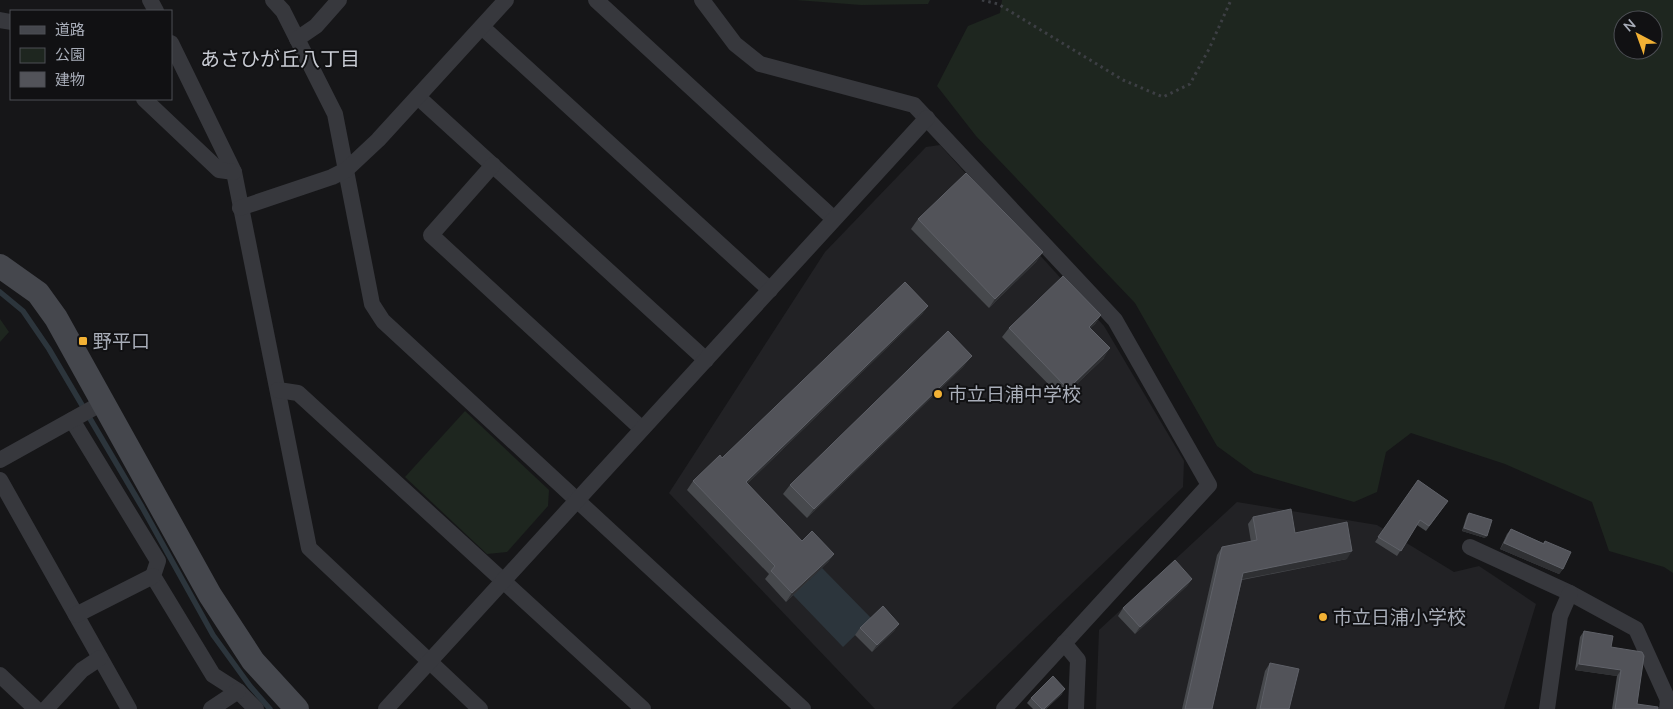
<svg xmlns="http://www.w3.org/2000/svg" width="1673" height="709" font-family="Mulish,'Noto Sans JP',sans-serif">
<style>
.built{fill:#222225}
.green{fill:#1e261f;fill-rule:evenodd}
.water{fill:#2c353c}
.lines{fill:none;stroke-linecap:round;stroke-linejoin:round}
.stream{stroke:#2c353c;stroke-width:5.5}
.path{stroke:#3d3f44;stroke-width:3;stroke-dasharray:2.5 4;stroke-linecap:butt}
.street{stroke:#37383d;stroke-width:16}
.secondary{stroke:#45474d;stroke-width:24}
.wall{fill:#47494d}
.shaded-wall{fill:#2f3033}
.building{fill:#525359;stroke:#5f6168}
.poi-dot{fill:#f2b134;stroke:#111113;stroke-width:2}
.labels{text-anchor:middle;stroke-width:4;stroke-linejoin:round;paint-order:stroke}
.poi-label{font-size:19px;fill:#a8adb8;stroke:#111113;text-anchor:start}
.neighbourhood-label{font-size:20px;fill:#c9ccd4;stroke:#111113}
</style>
<rect width="100%" height="100%" fill="#161618"/>
<g class="built">
<polygon points="940,145 1104,326 1184,461 1183,487 951,709 875,709 669,493 825,252 926,147"/>
<polygon points="1237,502 1377,525 1454,572 1479,566 1536,604 1504,709 1096,709 1099,630"/>
</g>
<g class="green">
<polygon points="796,0 930,0 928,4 861,5"/>
<path d="M 1002,0 L 1673,0 L 1673,573 L 1664,567 L 1609,551 L 1592,502 L 1505,464 L 1411,433 L 1386,452 L 1377,492 L 1354,502 L 1254,473 L 1217,446 L 1135,303 L 976,136 L 937,86 L 968,26 L 1000,13 ZM 1623,20 L 1653,20 L 1653,50 L 1623,50 Z"/>
<polygon points="0,319 9,332 0,342"/>
<polygon points="465,411 549,490 548,506 507,552 487,554 405,477"/>
</g>
<polygon class="water" points="822,568 872,619 843,647 793,595"/>
<g class="lines">
<polyline class="stream" points="0,292 23,311 49,349 142,507 213,635 250,686 270,709"/>
<polyline class="path" points="982,0 998,4 1123,80 1163,97 1190,84 1209,49 1231,0"/>
<g class="street">
<polyline points="150,0 156,11"/>
<polyline points="273,0 283,11 335,114 372,304 383,321 803,709"/>
<polyline points="596,0 834,219"/>
<polyline points="702,0 735,44 760,64 914,105 1115,320 1209,485 1004,709"/>
<polyline points="0,20 11,22"/>
<polyline points="482,27 770,290"/>
<polyline points="297,39 316,26 339,0"/>
<polyline points="171,43 234,172 309,548 480,709"/>
<polyline points="418,97 706,360"/>
<polyline points="144,99 219,170 234,172"/>
<polyline points="493,165 431,235 642,429"/>
<polyline points="240,208 332,177 346,170 378,140 506,0"/>
<polyline points="278,390 298,393 643,709"/>
<polyline points="72,420 158,561 153,576 213,675 238,691 256,709"/>
<polyline points="0,460 104,402"/>
<polyline points="0,480 129,709"/>
<polyline points="1470,547 1570,593 1636,629 1668,700 1667,709"/>
<polyline points="76,615 153,576"/>
<polyline points="1064,643 1078,660 1076,709"/>
<polyline points="0,675 36,709"/>
<polyline points="46,709 82,670 100,658"/>
<polyline points="211,709 238,691"/>
<polyline points="386,709 927,118"/>
<polyline points="1547,709 1560,616 1570,593"/>
</g>
<polyline class="secondary" points="0,266 38,293 56,318 210,595 253,661 297,709"/>
</g>
<g class="wall">
<polygon points="918,219 1043,252 1036,262 989,308 911,229"/>
<polygon points="928,306 922,314 747,484 802,541 834,554 828,562 786,602 765,579 769,574 687,490 693,481 722,458"/>
<polygon points="1101,315 1095,324 1090,328 1104,358 1062,398 1002,337 1009,328"/>
<polygon points="965,365 807,518 783,494 790,485"/>
<polygon points="1418,480 1448,501 1426,531 1417,525 1397,556 1375,542"/>
<polygon points="1469,513 1485,538 1462,531 1467,515"/>
<polygon points="1253,517 1295,533 1347,559 1242,580 1212,709 1182,709 1217,555 1222,547 1251,542 1248,524"/>
<polygon points="1511,529 1543,543 1545,541 1563,569 1559,574 1500,549 1507,534"/>
<polygon points="1192,579 1187,586 1135,634 1118,616 1123,608"/>
<polygon points="899,624 894,631 872,652 855,635 860,628"/>
<polygon points="1584,631 1611,647 1637,704 1658,709 1612,709 1617,676 1575,670 1580,637"/>
<polygon points="1270,663 1289,709 1256,709 1265,671"/>
<polygon points="1062,694 1046,709 1033,709 1027,703 1031,698"/>
</g>
<g class="shaded-wall">
<polygon points="1043,252 1036,262 989,308 995,299"/>
<polygon points="928,306 922,314 740,491 746,482"/>
<polygon points="1101,315 1095,324 1083,336 1089,327"/>
<polygon points="1110,348 1104,358 1062,398 1068,389"/>
<polygon points="972,356 965,365 807,518 814,509"/>
<polygon points="1464,528 1487,536 1485,538 1462,531"/>
<polygon points="1504,543 1563,569 1559,574 1500,549"/>
<polygon points="1352,551 1347,559 1238,580 1243,573"/>
<polygon points="834,554 828,562 786,602 792,593"/>
<polygon points="1192,579 1187,586 1135,634 1140,627"/>
<polygon points="899,624 894,631 872,652 877,645"/>
<polygon points="1579,664 1621,670 1617,676 1575,670"/>
<polygon points="1065,689 1062,694 1046,709 1044,709"/>
</g>
<g class="building">
<polygon points="966,173 1043,252 995,299 918,219"/>
<polygon points="1063,276 1101,315 1089,327 1110,348 1068,389 1009,328"/>
<polygon points="905,282 928,306 746,482 802,541 812,531 834,554 792,593 771,571 775,566 693,481 720,455 722,458"/>
<polygon points="948,331 972,356 814,509 790,485"/>
<polygon points="1418,480 1448,501 1429,526 1420,520 1401,551 1378,537"/>
<polygon points="1291,509 1295,533 1347,522 1352,551 1243,573 1212,709 1185,709 1222,547 1257,540 1253,517"/>
<polygon points="1469,513 1492,520 1487,536 1464,528"/>
<polygon points="1511,529 1544,544 1545,541 1571,552 1563,569 1504,543"/>
<polygon points="1175,560 1192,579 1140,627 1123,608"/>
<polygon points="883,606 899,624 877,645 860,628"/>
<polygon points="1584,631 1613,636 1611,647 1642,652 1644,656 1637,704 1658,707 1658,709 1615,709 1621,670 1579,664"/>
<polygon points="1270,663 1299,669 1289,709 1260,709"/>
<polygon points="1053,676 1065,689 1044,709 1042,709 1031,698"/>
</g>
<g class="poi-dot">
<rect x="78" y="336" width="10" height="10" rx="2.5"/>
<circle cx="938" cy="394" r="5"/>
<circle cx="1323" cy="617" r="5"/>
</g>
<g class="labels">
<g class="poi-label">
<text x="93" y="348">野平口</text>
<text x="948" y="401">市立日浦中学校</text>
<text x="1333" y="624">市立日浦小学校</text>
</g>
<g class="neighbourhood-label">
<text x="280" y="66">あさひが丘八丁目</text>
</g>
</g>
<rect x="10" y="10" width="162" height="90" fill="#111113" stroke="#4d4f55"/>
<rect x="20" y="26" width="25" height="8" fill="#45474d" stroke="#4d4f55"/>
<text x="55" y="35" font-size="15" fill="#a8adb8">道路</text>
<rect x="20" y="48" width="25" height="15" fill="#1e261f" stroke="#4d4f55"/>
<text x="55" y="60" font-size="15" fill="#a8adb8">公園</text>
<rect x="20" y="72" width="25" height="15" fill="#525359" stroke="#4d4f55"/>
<text x="55" y="85" font-size="15" fill="#a8adb8">建物</text>
<g transform="translate(1638 35) rotate(319)"><circle r="24" fill="#111113" stroke="#4d4f55"/>
<path d="M0-4L9 19L0 12L-9 19Z" fill="#f2b134"/>
<text y="-8" font-size="14" font-weight="bold" text-anchor="middle" fill="#a8adb8">N</text>
</g>
</svg>
